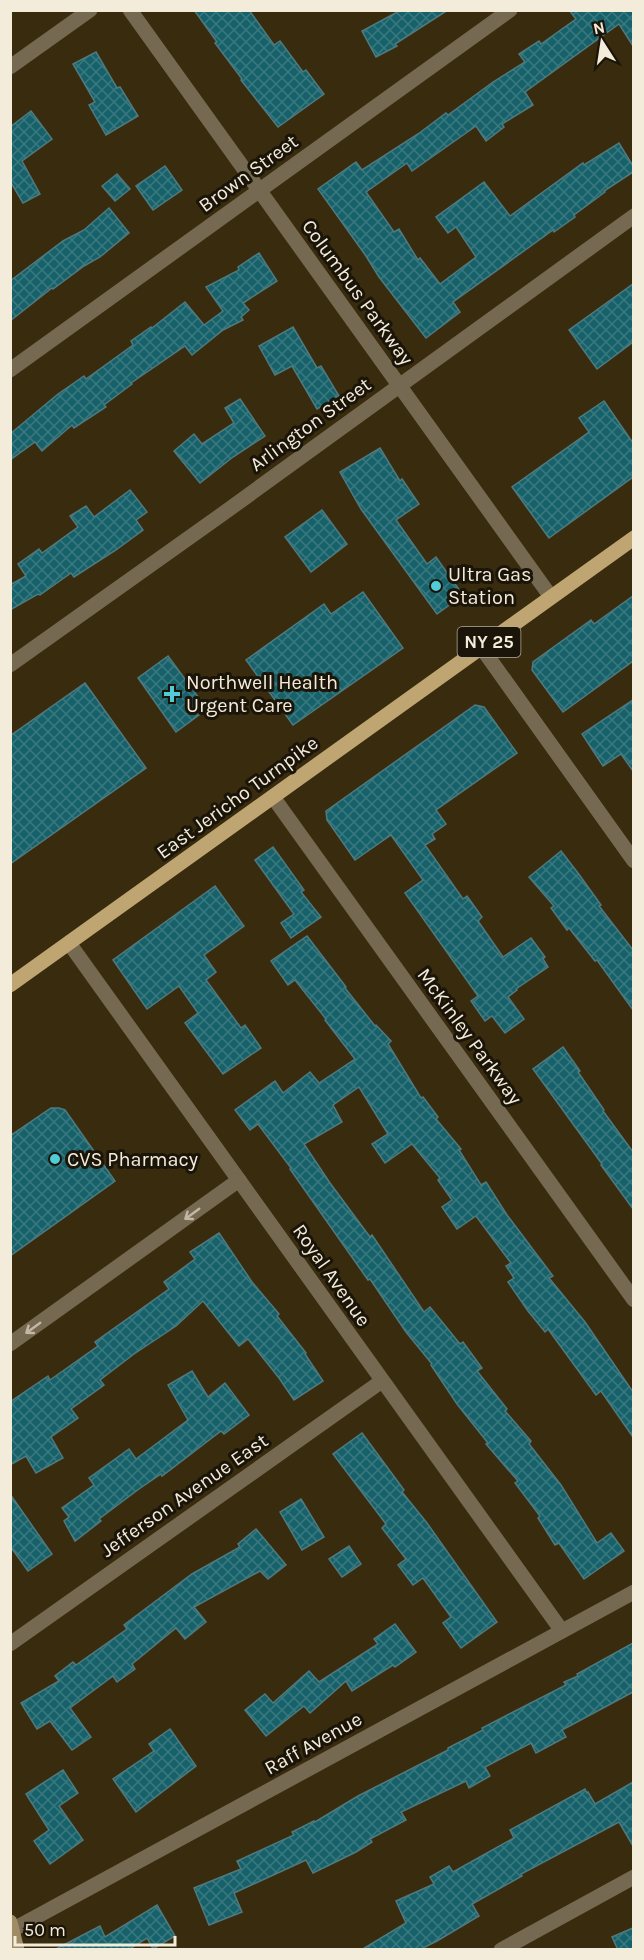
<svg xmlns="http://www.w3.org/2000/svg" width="644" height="1960" font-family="Karla,sans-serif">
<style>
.building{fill:url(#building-cross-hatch);stroke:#4f7a7f;stroke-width:1.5}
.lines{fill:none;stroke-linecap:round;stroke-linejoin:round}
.street{stroke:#766951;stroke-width:15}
.secondary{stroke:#9f8b64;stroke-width:15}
.primary{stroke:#bea571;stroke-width:15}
.oneway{stroke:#c2b8a4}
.poi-dot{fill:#52cbd9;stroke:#1b1509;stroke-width:2}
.labels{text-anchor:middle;stroke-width:6;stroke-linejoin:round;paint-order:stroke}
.shield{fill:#1b1509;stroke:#b3ac9c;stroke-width:1.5}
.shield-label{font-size:18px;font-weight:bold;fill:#f4ecdb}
.street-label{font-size:20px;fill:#f4ecdb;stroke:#1b1509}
.poi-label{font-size:20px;fill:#f4ecdb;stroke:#1b1509;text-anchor:start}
</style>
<defs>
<pattern id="building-cross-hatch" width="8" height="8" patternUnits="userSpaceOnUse" patternTransform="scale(1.5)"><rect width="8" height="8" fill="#17626a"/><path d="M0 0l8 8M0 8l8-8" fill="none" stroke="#39797f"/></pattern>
</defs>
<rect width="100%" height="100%" fill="#392b0e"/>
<g class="building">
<polygon points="194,10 249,10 274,45 280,41 303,72 306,70 324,94 278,127 241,80 242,79 215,43 217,42"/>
<polygon points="401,10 448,10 395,44 397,46 376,57 362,31"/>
<polygon points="569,10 633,10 633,46 619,24 525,92 533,105 502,124 504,127 486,141 476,126 412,171 407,163 366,192 394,232 399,229 418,260 420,258 440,284 476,257 456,227 448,233 436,217 484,182 510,216 583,163 584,165 619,143 633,166 633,172 604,191 605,192 574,215 575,217 554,232 553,230 453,302 460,312 426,338 379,277 366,256 318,189 356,162 362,170 418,134 446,113 448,115 493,82 525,62 519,54 539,41 541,44 576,19"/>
<polygon points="96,52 117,88 120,87 138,116 106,135 89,105 95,102 73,64"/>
<polygon points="31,111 52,139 22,161 40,194 23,203 10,181 10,127"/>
<polygon points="165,166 182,190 153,210 136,186"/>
<polygon points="117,174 130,189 115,201 102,186"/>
<polygon points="109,208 129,233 100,257 84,266 53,289 52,288 10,321 10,281 63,241 84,230"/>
<polygon points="259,253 277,281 243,303 249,310 241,317 243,320 223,330 192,355 185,346 131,383 132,384 104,405 106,407 74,428 72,425 42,451 35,442 10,460 10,434 58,394 84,376 86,379 133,345 131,341 151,327 152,328 185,302 204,325 223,311 206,287 239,270 238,267"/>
<polygon points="633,284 633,342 597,369 569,330"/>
<polygon points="293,327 317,368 321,366 339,396 317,409 292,366 275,375 259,346"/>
<polygon points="240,399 265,436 233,457 200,483 174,451 194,434 202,444 234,423 225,408"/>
<polygon points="604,401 633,443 633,477 549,538 512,487 589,432 579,418"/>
<polygon points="380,448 400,481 402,479 419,504 396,520 427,564 436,557 463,595 437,614 361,509 340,472"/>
<polygon points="130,490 147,512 136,520 143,530 116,550 74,577 71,573 40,595 38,594 10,610 10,585 26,576 18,564 39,549 42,553 78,527 70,516 86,506 94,517"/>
<polygon points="322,510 347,544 311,572 285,537"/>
<polygon points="363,592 403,648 293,725 246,660 324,604 331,614"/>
<polygon points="633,596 633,661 563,712 532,670 533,662 591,620 594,624"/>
<polygon points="168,656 207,709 176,732 138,678"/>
<polygon points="85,683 146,768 10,864 10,736"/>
<polygon points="633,700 633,771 621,754 603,766 582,734"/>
<polygon points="475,705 484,707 517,753 436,810 446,824 432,834 435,839 425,845 463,899 467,896 482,917 478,921 503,957 531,938 545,957 543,959 548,967 516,989 517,990 508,997 524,1019 505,1033 492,1016 485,1021 471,1001 478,996 405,893 423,880 391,835 355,860 327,820 326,811"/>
<polygon points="273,847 304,890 301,892 321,917 291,938 281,923 294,914 255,860"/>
<polygon points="561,851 578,873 601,905 599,906 633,950 633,1010 597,960 595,961 569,928 567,930 551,908 554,906 529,877"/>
<polygon points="215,886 244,926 204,955 216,972 206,980 241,1028 245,1025 261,1048 223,1074 185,1023 198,1013 179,986 147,1009 113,960"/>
<polygon points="307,936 346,987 345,988 375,1026 376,1025 391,1041 388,1044 421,1098 423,1097 438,1117 436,1119 461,1149 459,1150 481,1185 486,1182 507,1215 553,1276 549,1278 585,1322 633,1392 633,1437 601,1391 596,1395 548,1329 545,1332 528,1311 508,1282 514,1278 506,1266 511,1263 476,1216 457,1229 442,1207 452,1200 438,1180 440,1178 412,1144 385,1163 372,1144 388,1134 359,1087 333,1105 342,1122 304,1144 330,1183 370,1237 372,1235 424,1312 430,1307 460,1344 463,1342 482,1368 477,1371 507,1409 505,1411 531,1441 529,1444 561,1485 597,1543 611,1533 624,1551 584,1579 559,1543 555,1545 538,1518 540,1516 515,1483 518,1481 486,1444 488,1443 457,1404 431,1365 432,1364 406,1332 370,1279 368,1280 290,1169 291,1168 258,1124 250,1130 235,1110 275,1081 283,1093 310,1072 319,1083 355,1059 325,1020 326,1019 295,980 288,985 271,961"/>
<polygon points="563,1047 580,1071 578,1072 604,1110 603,1111 633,1152 633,1209 601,1165 602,1164 533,1069"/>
<polygon points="51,1108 59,1108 65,1110 115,1181 10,1256 10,1136"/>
<polygon points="219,1233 252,1282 279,1314 277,1316 306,1353 305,1354 323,1381 294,1400 279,1378 248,1339 239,1346 203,1301 176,1326 134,1354 100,1380 104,1385 71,1409 78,1418 51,1437 63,1458 36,1473 26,1456 10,1465 10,1402 48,1376 50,1380 98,1346 95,1342 169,1289 164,1282 195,1259 190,1252"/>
<polygon points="192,1371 208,1397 225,1383 249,1415 224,1434 221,1431 162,1476 161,1474 139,1489 99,1519 101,1521 75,1541 64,1521 69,1517 62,1508 94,1485 89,1478 129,1449 136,1459 188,1420 168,1385"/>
<polygon points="362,1433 404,1490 402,1492 427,1523 497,1622 461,1648 443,1623 451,1617 423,1578 413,1585 398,1565 406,1559 382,1528 386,1524 333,1454"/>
<polygon points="10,1494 52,1554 28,1571 10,1546"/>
<polygon points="301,1499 324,1537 302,1550 280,1512"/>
<polygon points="256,1529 286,1565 268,1579 260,1571 194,1607 206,1622 185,1639 176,1628 132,1664 135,1669 117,1682 113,1676 70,1708 91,1737 72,1750 50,1721 37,1729 21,1703 59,1681 55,1676 73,1662 76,1665 127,1629 124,1625 192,1574 240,1547 238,1544"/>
<polygon points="349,1546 361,1564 342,1577 329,1559"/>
<polygon points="395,1624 416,1652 395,1667 393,1665 352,1691 346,1681 310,1713 304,1706 266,1736 245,1710 265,1694 273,1703 309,1671 319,1682 378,1644 374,1639"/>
<polygon points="633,1643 633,1692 562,1730 566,1737 536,1753 531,1743 485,1767 490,1776 469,1788 466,1781 401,1812 406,1820 370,1839 372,1842 356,1852 313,1873 306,1860 234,1893 242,1912 209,1925 194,1888 241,1869 237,1861 294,1835 292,1832 314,1821 315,1822 358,1796 448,1750 448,1748 483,1730 482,1728 566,1685 564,1682 578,1676 577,1674"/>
<polygon points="170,1729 196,1766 136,1812 113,1779 154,1751 149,1744"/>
<polygon points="63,1770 78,1793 59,1806 83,1840 50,1864 34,1841 49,1830 26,1794"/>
<polygon points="633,1782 633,1846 619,1822 521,1874 522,1876 472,1904 479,1916 437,1941 419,1950 361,1950 406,1923 396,1901 434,1884 430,1877 449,1866 453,1872 514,1838 510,1830 585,1789 587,1793 588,1792 595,1804"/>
<polygon points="157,1905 175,1936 153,1949 147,1938 128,1950 54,1950 100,1926 105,1937"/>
<polygon points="633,1928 633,1950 618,1950 612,1937"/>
</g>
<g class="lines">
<g class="street">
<polyline points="130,10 551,597"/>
<polyline points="10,67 90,10"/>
<polyline points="10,370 510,10"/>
<polyline points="481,647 634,861"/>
<polyline points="10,665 221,515 634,216"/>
<polyline points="273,797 634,1300"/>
<polyline points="69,943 562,1631"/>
<polyline points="10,1344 239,1180"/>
<polyline points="10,1644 382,1381"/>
<polyline points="12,1930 634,1592"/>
<polyline points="501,1950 634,1877"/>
</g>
<polyline class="secondary" points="10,1922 17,1950"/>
<polyline class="primary" points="10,985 634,538"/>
</g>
<defs><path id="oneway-shaft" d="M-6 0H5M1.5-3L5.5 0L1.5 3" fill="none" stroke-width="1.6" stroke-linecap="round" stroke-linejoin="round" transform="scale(1.5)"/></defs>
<g class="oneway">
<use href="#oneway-shaft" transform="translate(192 1214) rotate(144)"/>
<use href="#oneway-shaft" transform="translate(33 1328) rotate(144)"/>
</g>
<g class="poi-dot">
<circle cx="436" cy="586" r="6"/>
<path d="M169 685h6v6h6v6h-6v6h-6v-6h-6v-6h6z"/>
<circle cx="55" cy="1159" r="6"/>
</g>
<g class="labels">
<rect class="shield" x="457.5" y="627" width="63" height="30" rx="4.5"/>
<g class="shield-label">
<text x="489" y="648">NY 25</text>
</g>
<g class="street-label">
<text transform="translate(248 173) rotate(-36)" y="7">Brown Street</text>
<text transform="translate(358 292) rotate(54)" y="7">Columbus Parkway</text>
<text transform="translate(310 424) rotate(-36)" y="7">Arlington Street</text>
<text transform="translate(237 797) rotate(-36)" y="7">East Jericho Turnpike</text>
<text transform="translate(470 1036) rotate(54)" y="7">McKinley Parkway</text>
<text transform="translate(332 1275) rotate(55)" y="7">Royal Avenue</text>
<text transform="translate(184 1495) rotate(-35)" y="7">Jefferson Avenue East</text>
<text transform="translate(313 1743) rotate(-29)" y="7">Raff Avenue</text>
</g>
<g class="poi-label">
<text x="448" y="581">Ultra Gas<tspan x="448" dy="23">Station</tspan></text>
<text x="186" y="689">Northwell Health<tspan x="186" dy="23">Urgent Care</tspan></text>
<text x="67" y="1166">CVS Pharmacy</text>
</g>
</g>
<rect width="644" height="1960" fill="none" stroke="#f4ecdb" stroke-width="24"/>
<g transform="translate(602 42) rotate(348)" stroke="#1b1509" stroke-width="4.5" paint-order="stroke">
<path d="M0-4.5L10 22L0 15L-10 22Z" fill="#f4ecdb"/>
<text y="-9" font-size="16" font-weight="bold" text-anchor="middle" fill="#f4ecdb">N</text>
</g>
<path d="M15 1936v9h160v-9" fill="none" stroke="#f4ecdb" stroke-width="3"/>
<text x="24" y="1936" font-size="18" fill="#f4ecdb" stroke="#1b1509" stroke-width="4.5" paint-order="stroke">50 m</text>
</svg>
